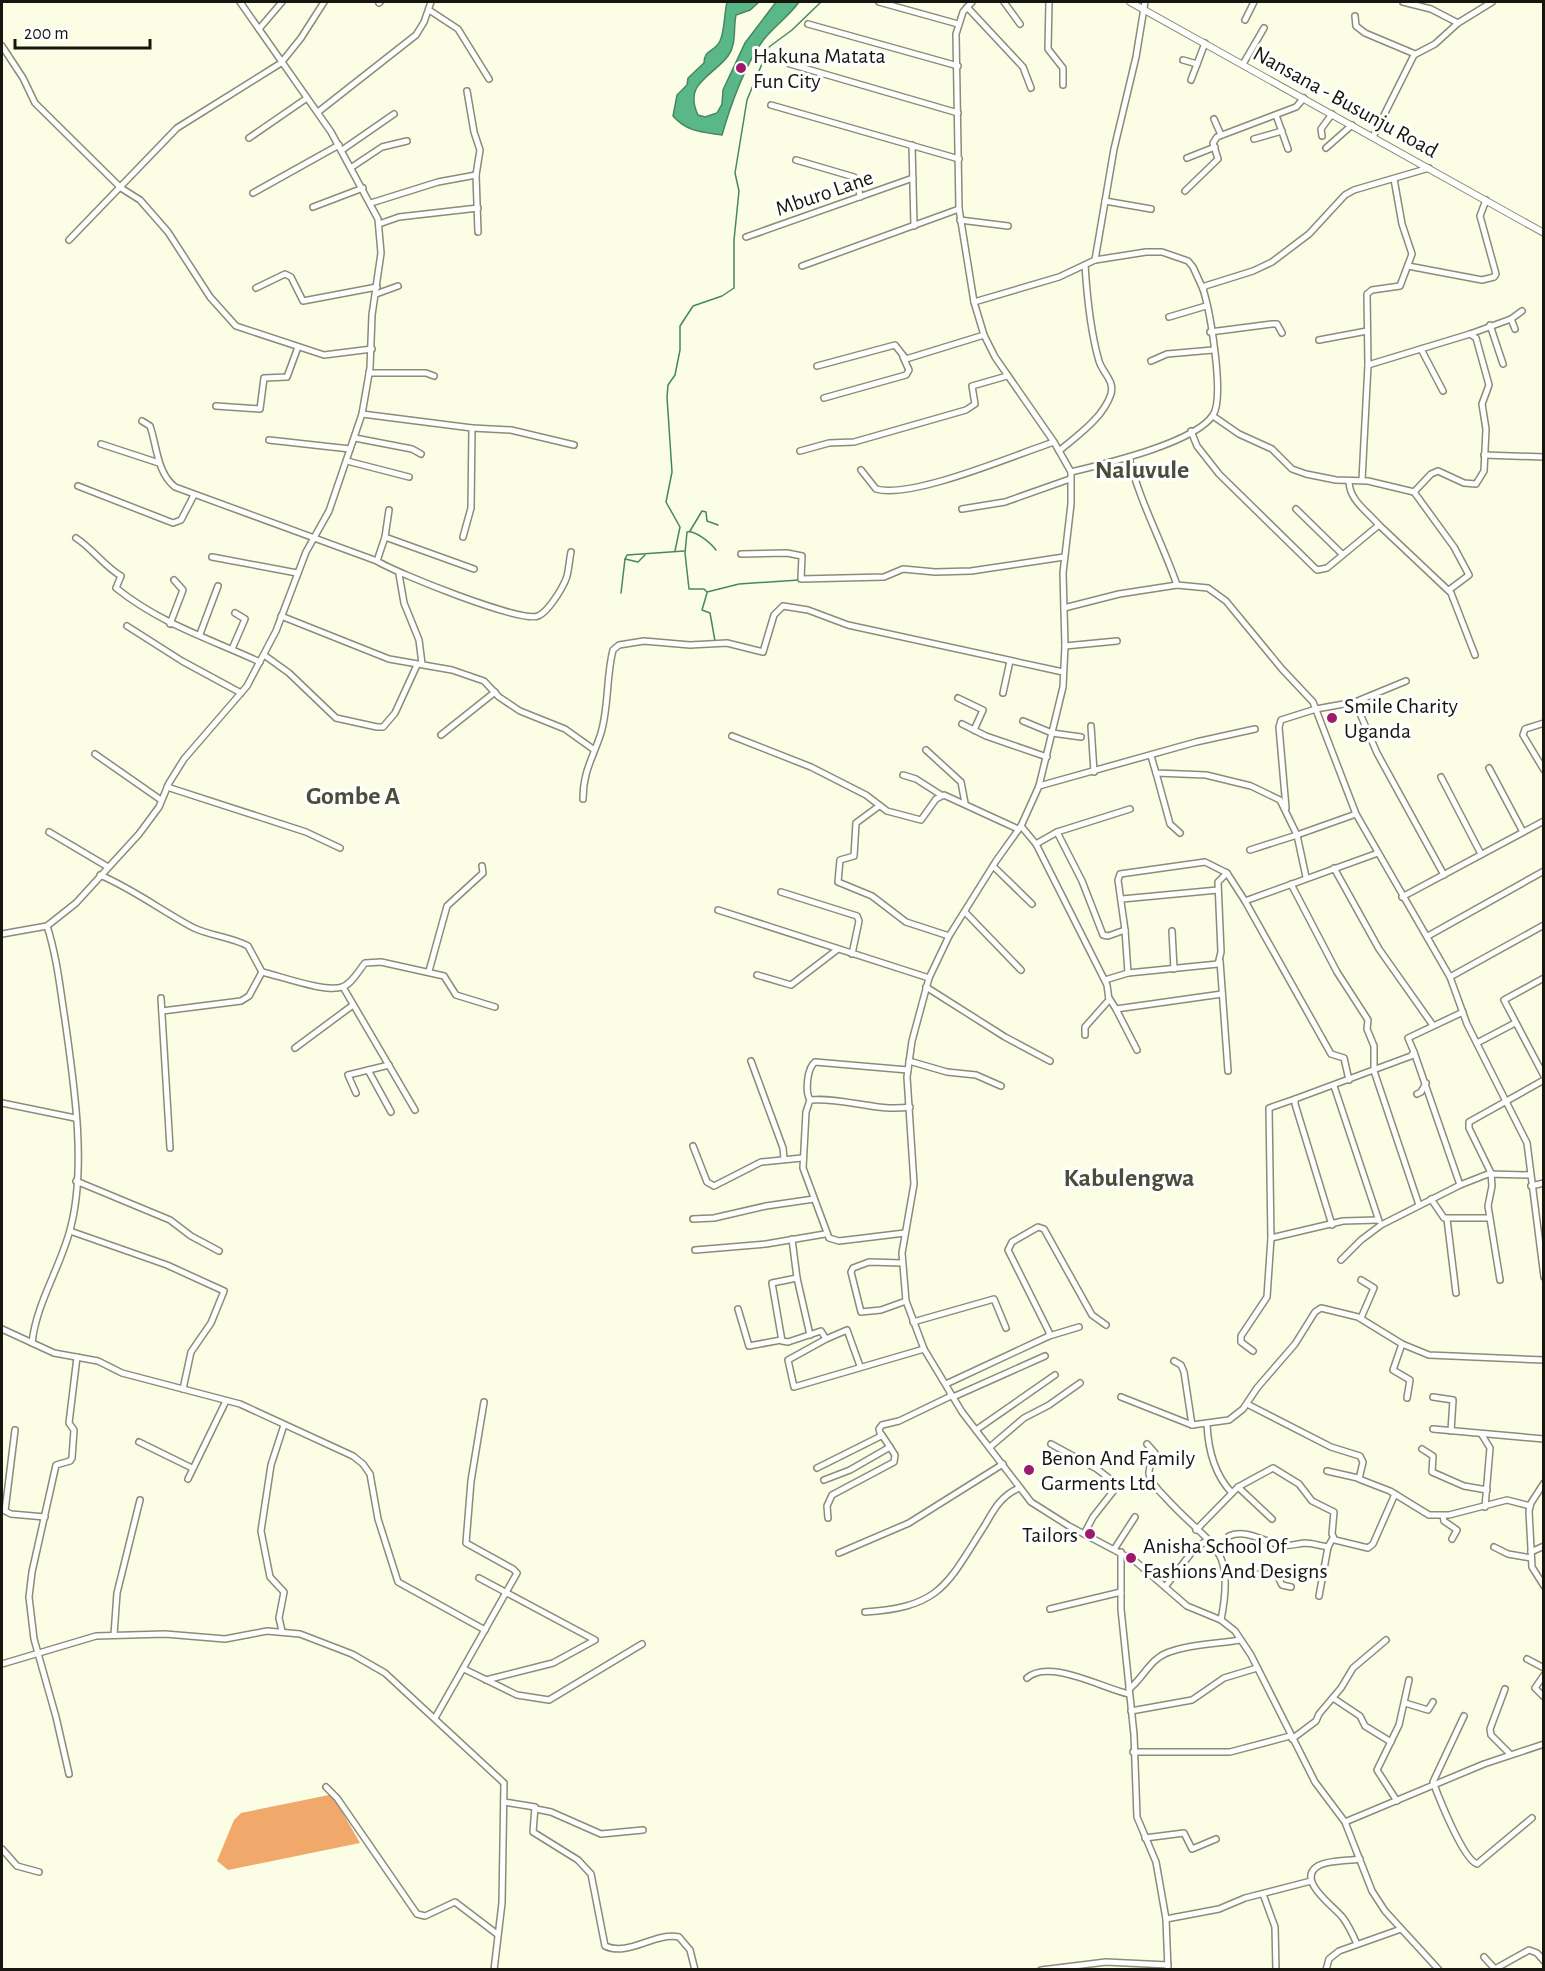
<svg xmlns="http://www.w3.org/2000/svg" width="1545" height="1971" font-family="'Alegreya Sans',sans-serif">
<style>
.forest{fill:#f0a96b}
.water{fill:#5ab787;stroke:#468763;stroke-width:1.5}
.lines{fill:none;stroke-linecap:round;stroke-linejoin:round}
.stream{stroke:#468763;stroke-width:1.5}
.minor-casing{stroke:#8b8c77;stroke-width:8}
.major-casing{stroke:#8b8c77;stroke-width:8}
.minor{stroke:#fff;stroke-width:5}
.major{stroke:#fff;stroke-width:6}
.poi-dot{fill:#9d1b6d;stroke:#fff;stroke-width:2}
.labels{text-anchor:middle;stroke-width:6;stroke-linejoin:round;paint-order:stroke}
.poi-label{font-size:22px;fill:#16160e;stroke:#fff;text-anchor:start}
.street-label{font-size:22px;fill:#16160e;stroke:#fff}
.quarter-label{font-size:26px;font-weight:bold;fill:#4b4c39;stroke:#fff}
</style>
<rect width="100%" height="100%" fill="#fcfde5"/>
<polygon class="forest" points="329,1795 336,1801 360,1843 228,1870 217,1861 234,1820 241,1813"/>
<path class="water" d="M 727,2 L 759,2 L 750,10 L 736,15 C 733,28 737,44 728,56 C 712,77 683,83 698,115 L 705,117 L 717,113 L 722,104 L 723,90 L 745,43 L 776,2 L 799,2 C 789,16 776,25 765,38 C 746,61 730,107 722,135 C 702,132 687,132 673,116 L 677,95 L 687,85 L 688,78 L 704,63 C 704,49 715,52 720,41 C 725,30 724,14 727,2 Z"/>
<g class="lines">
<g class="stream">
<polyline points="690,531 702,511 706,512 707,521 718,525"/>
<path d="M 716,550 C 711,543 695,530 687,532 L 685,553 L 689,589 L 704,589 L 707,592 L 739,584 L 799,580"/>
<polyline points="675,551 680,527 666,502 672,472 667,397 668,385 675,375 680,350 680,326 693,306 722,296 734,288 734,240 739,191 735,173 747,100 769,47 792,30 821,2"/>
<polyline points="625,559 627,555 684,551"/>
<polyline points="621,593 625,559 638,562 645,555"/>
<polyline points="707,593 702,610 710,613 715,641"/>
</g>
<defs>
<g id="minor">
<polyline points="879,2 958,24"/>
<polyline points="972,2 963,12 956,34 959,209 974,302 984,335 995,357 1054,442 1071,472 1071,504 1063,573 1065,646 1063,687 1039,786 1021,826 996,861 949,936 929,978 912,1041 907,1077 914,1184 902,1253 906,1301 924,1349 962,1412 1031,1502 1069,1526 1135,1561 1187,1606 1221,1620 1235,1631 1251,1655 1315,1782 1345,1822 1372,1891 1385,1911 1439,1970"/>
<polyline points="1004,2 1020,24"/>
<polyline points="1049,2 1048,49 1063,68 1063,85"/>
<polyline points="1403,2 1431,9 1458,23"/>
<polyline points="379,3 380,2"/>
<polyline points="967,7 1023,67 1031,88"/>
<polyline points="429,10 458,29 489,79"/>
<polyline points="1355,16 1356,26 1365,33 1415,54"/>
<polyline points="1245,20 1254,2"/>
<polyline points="808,24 958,66"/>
<polyline points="259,29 282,2"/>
<polyline points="2,46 23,78 35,103 121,188 140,200 168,232 210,297 236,326 324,355 372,349"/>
<polyline points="1183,60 1197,64"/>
<polyline points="790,64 958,113"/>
<polyline points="1243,64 1264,28"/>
<polyline points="1191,80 1205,43"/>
<polyline points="467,91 474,132 480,150 476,175 478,232"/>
<polyline points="771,105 959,159"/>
<polyline points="318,112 416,35 424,22 431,2"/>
<polyline points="1276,115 1288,149"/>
<polyline points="1214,119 1221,135"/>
<polyline points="1322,136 1321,129 1332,114"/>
<polyline points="1373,137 1414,55 1435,44 1458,23 1492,2"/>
<polyline points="249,138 307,98"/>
<polyline points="1254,139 1282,131"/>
<polyline points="912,145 914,226"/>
<polyline points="1326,148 1352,125"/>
<polyline points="342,150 394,114"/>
<polyline points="1187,158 1215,147"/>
<polyline points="796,160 854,177 858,182 860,197"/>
<polyline points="352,167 382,147 407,141"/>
<polyline points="1185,191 1218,159 1213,143 1217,137 1296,107 1304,98"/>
<polyline points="253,193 339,145"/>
<polyline points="1105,201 1151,209"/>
<polyline points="371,203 438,182 476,175"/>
<polyline points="313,207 363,188"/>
<polyline points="960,220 1008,226"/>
<polyline points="379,224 399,217 478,208"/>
<polyline points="746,237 913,178"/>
<polyline points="69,240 177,128 281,63 301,38 324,2"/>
<polyline points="1095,260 1114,149 1136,57 1145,2"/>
<polyline points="802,266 959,209"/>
<polyline points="1408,266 1482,280 1494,277 1496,274 1480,216 1486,200"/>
<polyline points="256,288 285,274 291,277 303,301 377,287"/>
<polyline points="376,294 398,286"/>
<polyline points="974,302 1059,277 1095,260 1146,252 1162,252 1188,261 1193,267 1203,289"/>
<polyline points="1169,317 1206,306"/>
<polyline points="1511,319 1515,329"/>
<polyline points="1490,325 1503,364"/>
<polyline points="1210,332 1272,324 1277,324 1282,333"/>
<polyline points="1319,340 1367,331"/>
<polyline points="1421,349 1443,391"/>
<polyline points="1151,361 1167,354 1213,350"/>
<polyline points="1368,365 1470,334 1511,319 1522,311"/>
<polyline points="817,366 895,345 906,359 984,335"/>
<polyline points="369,373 426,373 434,376"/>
<polyline points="824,398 906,375 909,370 903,357"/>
<polyline points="216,406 260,409 264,378 287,377 298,347"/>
<polyline points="362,414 472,428 471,508 463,537"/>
<polyline points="1213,416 1239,434 1272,449 1292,469 1306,474 1336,480 1368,481 1414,492 1431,474 1438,471 1464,483 1476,484 1484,471 1486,429 1482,404 1489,385 1476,338 1470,334"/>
<path d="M 142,421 L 150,426 C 157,446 157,473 175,487 L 377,561 C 396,573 521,623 538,616 C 548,612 562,589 566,579 C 569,571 569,561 571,552"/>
<polyline points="472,428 511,430 574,445"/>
<polyline points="1191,431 1197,446 1219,474 1317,570 1327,568 1379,525 1451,593 1475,655"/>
<polyline points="355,438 412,449 421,454"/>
<polyline points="269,440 350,449"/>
<polyline points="101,444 159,463"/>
<polyline points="800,451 829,443 854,442 966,410 975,404 972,386 1007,376"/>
<path d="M 1059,451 C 1078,435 1103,418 1111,394 C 1115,381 1102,372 1099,361 C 1090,330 1087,297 1085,265"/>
<polyline points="1484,455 1544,457"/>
<path d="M 1129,458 C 1140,502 1162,542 1177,585"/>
<polyline points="347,461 409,477"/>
<path d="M 861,470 L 876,489 C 913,499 1014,455 1054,442"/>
<path d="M 1071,472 C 1104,464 1195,443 1213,415 C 1225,397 1210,311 1203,289 L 1205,286 L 1253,271 L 1272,262 L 1309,234 L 1345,195 L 1354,190 L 1429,168"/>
<polyline points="1362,480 1368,365 1367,294 1372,290 1400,286 1412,254 1402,224 1394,179"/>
<path d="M 1349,481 C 1349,500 1367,511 1379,525"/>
<polyline points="78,486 173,523 181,520 194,495"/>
<polyline points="1414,492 1454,547 1469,575 1449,590"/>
<polyline points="962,509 1005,502 1070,479"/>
<polyline points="1296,509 1342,554"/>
<polyline points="385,537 389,510"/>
<path d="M 76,538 C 93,549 104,566 121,576 L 116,588 C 161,624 208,638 260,662"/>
<polyline points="741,554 787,553 802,556 801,579 884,577 903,569 935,572 971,571 1064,557"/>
<polyline points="212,557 297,573"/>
<polyline points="377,561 385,537 474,569"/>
<polyline points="399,574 404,603 419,640 422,664"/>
<polyline points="1064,608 1119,594 1177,585 1208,588 1226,601 1282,669 1313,702 1356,814 1450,977 1467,1024 1527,1143 1544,1277"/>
<polyline points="281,616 389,659 452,670 484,681 499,697 520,711 565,729 593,749"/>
<polyline points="170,624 183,590 174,580"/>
<polyline points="127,626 182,661 241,693"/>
<polyline points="200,634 218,586"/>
<polyline points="1065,646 1117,641"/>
<polyline points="232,649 245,619 235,613"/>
<polyline points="264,655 289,673 336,718 377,727 383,727 395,713 417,665"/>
<polyline points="1003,693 1010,661"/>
<polyline points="958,698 983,710 974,730"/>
<polyline points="1355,702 1377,753 1444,875"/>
<polyline points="1023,721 1052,733 1081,737"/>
<polyline points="1544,723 1525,729 1523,735 1544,770"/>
<polyline points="962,724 986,736 1047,757"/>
<polyline points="1091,726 1094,772"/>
<polyline points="441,735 495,692"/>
<polyline points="732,736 811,767 866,795 887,811 921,820 936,799 944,795 1018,829"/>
<polyline points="926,750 961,782 965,803"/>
<polyline points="95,754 161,800"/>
<polyline points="1151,756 1156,773 1206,775 1251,786 1280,800 1297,835 1356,814"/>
<polyline points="1489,768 1523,832"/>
<polyline points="1156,773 1170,824 1180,833"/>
<polyline points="903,775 916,779 941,795"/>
<polyline points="1441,777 1481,854"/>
<polyline points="1039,786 1196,742 1255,729"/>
<polyline points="167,787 306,832 340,848"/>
<path d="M 583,799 C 583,771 593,758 601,733 C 609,706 606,677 613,650 L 619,645 L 644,641 L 690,645 L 727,643 L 763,652 L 774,615 L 783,606 L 808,610 L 848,625 L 1063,672"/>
<polyline points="879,806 856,823 854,856 840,860 838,882 872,896 906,922 949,936"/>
<polyline points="1286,808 1279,727 1281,720 1316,709 1355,702 1406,681"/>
<polyline points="1021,826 1036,844 1107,985 1109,1000 1085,1027 1085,1035"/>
<polyline points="49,832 108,867"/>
<polyline points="1057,832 1130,809"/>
<polyline points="1036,844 1057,832 1082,881 1103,935 1108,936 1125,930"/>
<polyline points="1250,850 1297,835 1306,877"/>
<polyline points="993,866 1032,904"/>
<polyline points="1334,868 1379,949 1432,1024"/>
<path d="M 100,875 C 133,889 162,911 194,928 C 211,936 231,937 248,946 L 262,972"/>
<polyline points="1291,884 1337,972 1368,1020 1367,1029 1374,1046 1374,1071 1419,1205"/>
<polyline points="781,892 857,916 859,921 852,954"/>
<polyline points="1402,897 1544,821"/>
<polyline points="1122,899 1218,890"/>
<polyline points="718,910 929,978"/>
<polyline points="965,912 1021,970"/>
<polyline points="1172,931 1174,969"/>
<polyline points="2,934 47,926 76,903 139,834 159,807 169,783 184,759 247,686 276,631 306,552 329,511 362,414 370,368 372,315 381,253 378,219 331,132 240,2"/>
<polyline points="1428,936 1544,871"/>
<polyline points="1220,961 1228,1071"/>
<polyline points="429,971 447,906 483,873 482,866"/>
<path d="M 262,972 C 280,976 326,993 342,987 C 352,984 359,970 365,963 L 381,962 L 444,976 L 456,995 L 495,1007"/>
<polyline points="1128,973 1125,930 1118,880 1120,874 1205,862 1227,873 1245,901"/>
<polyline points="757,975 791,985 838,949"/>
<polyline points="1450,977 1544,925"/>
<polyline points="1544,978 1504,1000 1544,1076"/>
<polyline points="1105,980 1128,973 1218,964 1221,952 1218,882 1227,873"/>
<polyline points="343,987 415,1110"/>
<polyline points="926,987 1005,1037 1050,1061"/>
<polyline points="161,998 170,1148"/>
<polyline points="1109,998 1116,1009 1222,994"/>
<polyline points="1116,1009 1137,1050"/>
<polyline points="162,1011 241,1001 249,996 262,972"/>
<polyline points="1477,1043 1515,1023"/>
<polyline points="295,1048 353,1005"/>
<polyline points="1414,1052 1460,1185"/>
<polyline points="751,1061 783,1148 784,1159"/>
<polyline points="909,1061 947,1072 976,1075 1001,1086"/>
<polyline points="368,1070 391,1112"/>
<polyline points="1349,1080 1344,1058 1331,1054 1245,901 1378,853"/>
<polyline points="1334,1086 1379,1221"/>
<polyline points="356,1093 348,1075 389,1065"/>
<polyline points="1417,1094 1421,1092 1426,1083"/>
<path d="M 810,1100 C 805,1092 807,1068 815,1062 L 908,1070"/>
<polyline points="2,1103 75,1118"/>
<polyline points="693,1146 707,1182 714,1186 761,1162 802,1158"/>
<polyline points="76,1181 170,1220 191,1236 219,1251"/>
<polyline points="1531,1186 1544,1183"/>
<polyline points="1431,1199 1444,1218 1489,1218"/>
<polyline points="693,1219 714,1218 766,1206 814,1199"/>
<polyline points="1447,1219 1456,1293"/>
<polyline points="1332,1225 1295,1104 1295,1099 1411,1056 1414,1052 1408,1038 1463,1012"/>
<polyline points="70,1231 167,1265 224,1291 211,1323 191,1352 183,1389"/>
<path d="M 905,1233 L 839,1241 L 829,1238 L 803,1168 L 806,1112 L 810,1100 C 844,1097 875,1112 910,1107"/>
<polyline points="792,1239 797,1278 772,1283 782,1341 788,1342 821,1331 826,1339 847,1330 860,1366"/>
<polyline points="1271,1240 1269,1108 1295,1099"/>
<polyline points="695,1250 766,1244 825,1234"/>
<polyline points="1341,1260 1361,1240 1381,1225 1460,1185 1488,1174 1530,1175"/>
<polyline points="902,1263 869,1262 853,1268 851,1272 861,1312 881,1310 906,1301"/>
<polyline points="797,1278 810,1335"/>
<polyline points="1500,1280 1488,1206 1492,1186 1491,1173 1469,1128 1469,1122 1544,1080"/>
<polyline points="738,1309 749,1346 781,1340"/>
<polyline points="1361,1318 1374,1288 1361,1280"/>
<polyline points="913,1322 994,1299 1006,1328"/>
<polyline points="2,1329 54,1353 98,1361 122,1373 240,1404 353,1456 363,1464 370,1474 378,1519 398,1582 485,1630"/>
<polyline points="1049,1336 1079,1327"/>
<polyline points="826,1339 788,1360 794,1387 924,1349"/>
<path d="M 32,1343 C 36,1304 60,1268 70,1230 C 87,1168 74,1084 65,1020 C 60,988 57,957 47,926"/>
<polyline points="1402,1344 1393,1370 1410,1380 1407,1398"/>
<polyline points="1253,1351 1241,1342 1241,1336 1267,1297 1271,1238 1343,1221 1378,1220"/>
<polyline points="1174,1361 1181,1365 1184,1372 1192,1425"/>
<polyline points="946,1384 1049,1336 1049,1332 1008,1250 1012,1242 1038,1227 1044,1229 1092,1315 1106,1325"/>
<polyline points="953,1397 1045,1356"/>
<polyline points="1121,1397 1192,1425 1229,1420 1243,1409 1257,1388 1295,1344 1315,1312 1321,1308 1358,1317 1402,1344 1429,1355 1544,1360"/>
<polyline points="1433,1397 1453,1400 1451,1431"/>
<polyline points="1247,1404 1331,1447 1360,1456 1363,1462 1359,1479 1390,1491 1429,1515 1449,1515 1507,1500 1530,1506"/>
<path d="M 1207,1424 C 1208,1449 1215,1475 1232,1493"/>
<polyline points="1433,1429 1544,1439"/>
<polyline points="15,1430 5,1511 11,1514 45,1517"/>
<polyline points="976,1430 1055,1375"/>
<polyline points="1482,1435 1490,1448 1485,1507"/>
<polyline points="139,1442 192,1468"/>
<polyline points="1051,1444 1097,1469 1115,1483 1115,1489 1093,1517 1084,1534"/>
<path d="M 1147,1444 L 1155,1453 C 1154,1460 1148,1467 1149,1474 C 1151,1483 1159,1491 1165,1497 C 1211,1548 1236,1544 1221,1620"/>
<polyline points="990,1447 1024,1418 1049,1405 1080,1383"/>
<polyline points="1422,1449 1433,1456 1432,1472 1464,1486 1487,1490"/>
<polyline points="817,1468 881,1436 879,1429 882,1425 899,1421 951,1396 950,1393"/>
<polyline points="1327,1471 1358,1478"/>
<polyline points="188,1479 226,1401"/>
<polyline points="824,1480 850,1470 890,1447"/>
<polyline points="1544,1483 1531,1503 1529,1511 1532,1567 1544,1586"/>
<polyline points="1238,1487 1272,1519"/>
<polyline points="1443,1516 1444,1521 1457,1530 1452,1539"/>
<polyline points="828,1518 827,1506 832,1495 894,1462 895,1455 882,1435"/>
<polyline points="1196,1530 1238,1487 1273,1468 1299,1484 1312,1501 1334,1512 1332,1534 1335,1540 1368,1548 1373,1544 1395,1494"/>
<path d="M 1229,1536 C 1246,1529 1263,1541 1280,1545 C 1288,1547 1296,1544 1304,1543 C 1312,1543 1321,1546 1328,1547"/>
<polyline points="1494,1547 1508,1554 1531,1558"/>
<polyline points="1115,1548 1135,1517"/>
<polyline points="1121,1552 1121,1609 1134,1735 1137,1817 1156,1862 1166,1919 1168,1970"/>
<polyline points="1531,1552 1544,1546"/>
<polyline points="839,1553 909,1523 1003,1464"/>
<polyline points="1226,1576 1276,1573 1282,1585 1291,1587"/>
<polyline points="479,1578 595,1640 553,1663 486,1680"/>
<polyline points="1165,1587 1195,1548 1208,1540"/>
<polyline points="1319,1596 1328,1547 1333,1538"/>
<polyline points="1050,1609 1121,1592"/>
<path d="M 865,1612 C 942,1607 947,1584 985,1525 C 994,1509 1001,1496 1019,1488"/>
<polyline points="282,1631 279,1618 284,1592 270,1577 261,1531 271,1465 284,1425"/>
<polyline points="114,1635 117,1593 140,1500"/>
<polyline points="1527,1659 1544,1668"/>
<polyline points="2,1664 96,1636 165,1634 225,1639 267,1631 300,1634 352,1654 385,1673 504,1783 502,1903 494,1970"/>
<polyline points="464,1669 517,1695 549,1700 642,1644"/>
<polyline points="1544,1675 1535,1688 1544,1697"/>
<path d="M 1027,1678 C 1049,1658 1104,1689 1129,1694"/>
<path d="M 1129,1689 C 1141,1680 1146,1667 1158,1658 C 1174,1645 1217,1644 1240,1640"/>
<polyline points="1505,1689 1490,1729 1491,1735 1510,1754"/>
<polyline points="1333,1698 1360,1716 1365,1726 1391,1742"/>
<polyline points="1405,1703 1428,1710 1433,1702"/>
<polyline points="1131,1711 1192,1700 1224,1678 1257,1668"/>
<path d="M 1464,1716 L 1433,1782 C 1439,1798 1463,1859 1477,1864 L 1532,1818"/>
<polyline points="435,1718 517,1573 513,1569 466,1543 471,1481 484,1402"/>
<polyline points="1292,1739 1316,1721 1319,1714 1341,1688 1353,1668 1386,1640"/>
<polyline points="1133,1752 1230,1752 1290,1736"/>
<polyline points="69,1774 56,1717 34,1639 29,1597 32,1572 56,1465 70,1461 72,1458 74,1430 69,1423 77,1357"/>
<polyline points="326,1787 337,1798 417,1914 425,1916 455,1902 497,1934"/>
<polyline points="1397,1801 1377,1770 1399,1725 1409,1680"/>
<path d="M 504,1802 L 535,1807 L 533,1832 L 578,1860 L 591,1874 L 605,1946 C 629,1957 654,1932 679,1937 L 690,1950 L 695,1970"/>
<polyline points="536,1809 551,1812 601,1834 643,1830"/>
<polyline points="1345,1822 1484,1764 1544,1744"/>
<polyline points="1145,1838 1184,1833 1192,1849 1216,1839"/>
<polyline points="2,1849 17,1866 39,1872"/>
<polyline points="1263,1894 1275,1927 1276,1970"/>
<polyline points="1166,1919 1219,1909 1245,1898 1311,1881"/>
<path d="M 1357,1944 C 1353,1935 1349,1926 1343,1918 C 1335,1907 1295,1880 1318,1866 C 1328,1860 1348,1861 1360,1859"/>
<polyline points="1484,1957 1495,1969 1529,1950 1537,1953 1544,1961"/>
<polyline points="1041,1970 1106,1962 1168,1965"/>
<polyline points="1326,1970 1329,1959 1339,1951 1401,1929"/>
</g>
<polyline id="major" points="1130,2 1544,233"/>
</defs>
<use href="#minor" class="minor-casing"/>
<use href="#major" class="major-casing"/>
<use href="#minor" class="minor"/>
<use href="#major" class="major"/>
</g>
<g class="poi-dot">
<circle cx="741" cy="68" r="6"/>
<circle cx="1332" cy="718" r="6"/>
<circle cx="1029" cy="1470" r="6"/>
<circle cx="1090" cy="1534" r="6"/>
<circle cx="1131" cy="1558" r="6"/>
</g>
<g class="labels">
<g class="poi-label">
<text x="753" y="63">Hakuna Matata<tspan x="753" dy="25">Fun City</tspan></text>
<text x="1344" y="713">Smile Charity<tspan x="1344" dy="25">Uganda</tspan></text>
<text x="1041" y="1465">Benon And Family<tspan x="1041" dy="25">Garments Ltd</tspan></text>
<text x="1078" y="1542" text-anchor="end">Tailors</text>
<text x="1143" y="1553">Anisha School Of<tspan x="1143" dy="25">Fashions And Designs</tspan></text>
</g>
<g class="street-label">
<text transform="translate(1346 101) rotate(29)" y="8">Nansana - Busunju Road</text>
<text transform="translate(824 192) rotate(-19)" y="8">Mburo Lane</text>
</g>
<g class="quarter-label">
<text x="1142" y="478">Naluvule</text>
<text x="353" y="804">Gombe A</text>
<text x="1129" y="1186">Kabulengwa</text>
</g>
</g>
<rect width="1545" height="1971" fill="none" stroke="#16160e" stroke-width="6"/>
<path d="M15 39v9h135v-9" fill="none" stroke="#16160e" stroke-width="3"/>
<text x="24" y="39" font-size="18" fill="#16160e" stroke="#ffffff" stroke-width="4.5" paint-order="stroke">200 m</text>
</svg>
